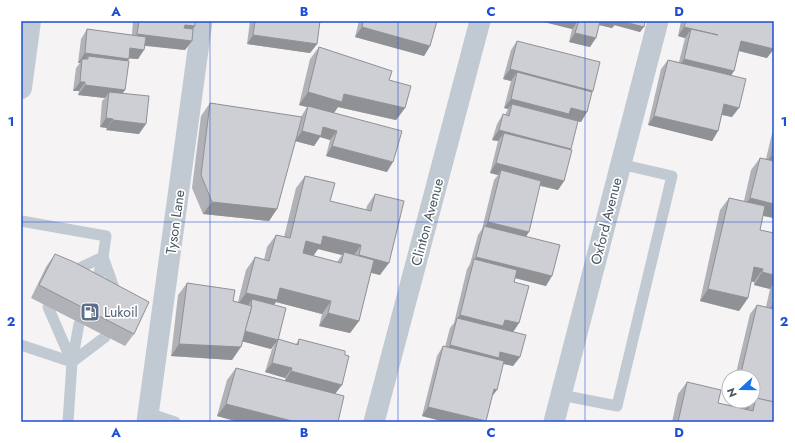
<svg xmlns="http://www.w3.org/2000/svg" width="795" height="443" font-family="Jost,sans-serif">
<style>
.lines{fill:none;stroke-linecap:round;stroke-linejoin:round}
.lane{stroke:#c1cad2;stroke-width:11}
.street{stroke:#c1cad2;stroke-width:21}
.secondary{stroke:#c1cbd6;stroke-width:22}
.wall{fill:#b0b2b7;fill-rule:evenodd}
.shaded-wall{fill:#909195}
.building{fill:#cdcfd5;stroke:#909195}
.grid{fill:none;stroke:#1d4ed8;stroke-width:1;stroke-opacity:0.55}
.labels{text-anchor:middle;stroke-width:3.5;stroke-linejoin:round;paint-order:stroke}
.street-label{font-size:14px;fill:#4a5661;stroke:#fff}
.service-label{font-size:14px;fill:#4e5e75;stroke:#fff;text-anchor:start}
.neatline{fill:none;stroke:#1d4ed8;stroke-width:1.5}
.grid-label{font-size:13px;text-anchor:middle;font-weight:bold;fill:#1d4ed8}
</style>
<rect width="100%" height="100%" fill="#f5f3f3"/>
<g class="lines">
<g class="lane">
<polyline points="21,221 106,236 103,257 95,289"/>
<polyline points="103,257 117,296"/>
<polyline points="69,273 103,257"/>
<polyline points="48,307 72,362"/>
<polyline points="21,345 72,362"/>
<polyline points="72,362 105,337"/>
<polyline points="561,395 617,406 672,176 620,164"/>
<polyline points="148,413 175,422"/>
<polyline points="68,422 72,362 79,324"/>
</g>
<g class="street">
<polyline points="147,422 202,21"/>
<polyline points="374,422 480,21"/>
<polyline points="554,422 658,21"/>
</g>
<polyline class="secondary" points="21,88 30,21"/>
</g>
<g class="wall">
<polygon points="133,21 195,21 185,50 145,46 138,59 129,58 127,61 125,90 123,93 139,134 106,130 107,128 100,127 102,101 105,98 78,95 79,91 73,91 76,68 80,63 78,63 81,39 87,29 132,35"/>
<polygon points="250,21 320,21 317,44 310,53 247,44"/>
<polygon points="359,21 437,21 430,46 424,56 355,37"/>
<polygon points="540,21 645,21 640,32 615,25 612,28 599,25 590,47 569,42 572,29"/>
<polygon points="681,21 774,21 767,58 739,51 734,71 731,75 732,117 722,115 718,131 712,141 648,125 661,69 668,60 679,62 685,38 678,36"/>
<polygon points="517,41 592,92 581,122 566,118 571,149 564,181 558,190 540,186 526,237 546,286 515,278 514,282 519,323 513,332 520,357 513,366 503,364 492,397 485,422 445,422 422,416 437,356 443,346 445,347 450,328 454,323 467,269 470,264 478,235 482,229 494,180 498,175 490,173 498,141 492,140 497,124 503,114 505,115 508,109 504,108 511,81 503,79 511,50"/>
<polygon points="319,47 389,80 405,108 396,120 338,107 334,113 387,172 326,156 330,140 320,137 314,146 295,141 277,209 269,221 203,214 192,188 201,116 210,103 301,117 307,107 299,105 310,59"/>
<polygon points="774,125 774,218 763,216 760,230 774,233 774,422 672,422 678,394 687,382 718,403 729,405 730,401 753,401 753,377 735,377 750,314 757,305 766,307 770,289 754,285 754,282 751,281 748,298 739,311 700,301 720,210 729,198 744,201 751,170 760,158 766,159"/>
<path d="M 305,176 L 330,201 L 366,210 L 367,206 L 375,194 L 380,275 L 371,273 L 359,321 L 350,333 L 319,326 L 322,314 L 276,302 L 274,305 L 278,340 L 271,349 L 242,341 L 232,360 L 171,356 L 178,295 L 187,283 L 233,301 L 238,302 L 246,270 L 255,257 L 264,260 L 267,247 L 276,235 L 284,237 L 296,188 ZM 318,249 L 342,255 L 337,262 L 313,256 Z"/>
<polygon points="55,254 134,334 125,346 31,298 46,267"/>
<polygon points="278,339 296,344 299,339 335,394 338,422 239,422 217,416 227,380 236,368 285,381 285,378 265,372 272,349"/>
</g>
<g class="shaded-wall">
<polygon points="540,21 578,21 572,29"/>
<polygon points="597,21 617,21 612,28 595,24"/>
<polygon points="617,21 621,21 644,27 640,32 614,25"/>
<polygon points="185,25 195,26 188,36 178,34"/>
<polygon points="362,27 430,46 424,56 355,37"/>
<polygon points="684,27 718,35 691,29 685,38 678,36"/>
<polygon points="575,33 596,38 590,47 569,42"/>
<polygon points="137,34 192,41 185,50 131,44"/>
<polygon points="253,35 317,44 310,53 247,44"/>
<polygon points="741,41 774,49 767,58 735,50"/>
<polygon points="130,48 144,50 138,59 123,58"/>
<polygon points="85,53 129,59 122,68 88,59 88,56 83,63 82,59 80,63 78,63"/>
<polygon points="684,59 734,71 728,80 678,68"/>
<polygon points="510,69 593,91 587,100 517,72 511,81 503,79"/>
<polygon points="80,82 85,82 79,91 73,91"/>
<polygon points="85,85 125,90 118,99 109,92 105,98 78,95"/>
<polygon points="308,92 344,94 405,108 396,120 338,107 333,114 308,106 307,107 299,105"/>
<polygon points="511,99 571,108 587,112 581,122 512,104 508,109 504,108"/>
<polygon points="724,104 739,108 732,117 718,114"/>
<polygon points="654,116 718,131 712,141 648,125"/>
<polygon points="106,118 113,119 107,128 100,127"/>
<polygon points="113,120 146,124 139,134 106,130"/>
<polygon points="323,127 337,131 330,140 320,137 314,146 295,141 302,131"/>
<polygon points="499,130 571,149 565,158 504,133 498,141 492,140"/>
<polygon points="332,146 393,162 387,172 326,156"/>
<polygon points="771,156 774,157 774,168 764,165"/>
<polygon points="496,163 564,181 558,190 500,175 501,170 498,175 490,173"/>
<polygon points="750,198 774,204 774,218 741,211"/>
<polygon points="212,202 277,209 269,221 203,214"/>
<polygon points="488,222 529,232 523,241 484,228"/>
<polygon points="323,236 361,245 352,258 344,252 342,255 318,249 312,258 297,254 306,241"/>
<polygon points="359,255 389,263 380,275 350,267"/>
<polygon points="476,257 552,276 546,286 472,267 473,262"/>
<polygon points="754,267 763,269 754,282 746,280"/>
<polygon points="762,272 774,275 774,283 770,289 754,285"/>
<polygon points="280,288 331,301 322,314 276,302 268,313 252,299 247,307 237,305 246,293"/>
<polygon points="708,289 748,298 739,311 700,301"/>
<polygon points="773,304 774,305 774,319 764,317"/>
<polygon points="328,313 359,321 350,333 319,326"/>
<polygon points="460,315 505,320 519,323 513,332 456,320"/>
<polygon points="244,331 278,340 271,349 237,340"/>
<polygon points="179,344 241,347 232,360 171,356"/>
<polygon points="450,345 500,352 520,357 513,366 496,362 443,355"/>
<polygon points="272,363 292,368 285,378 265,372"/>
<polygon points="291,371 342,385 335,394 285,381"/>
<polygon points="494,389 497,390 490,399"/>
<polygon points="753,400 755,400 748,409 729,405 731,401 753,401"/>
<polygon points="226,404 296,422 239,422 217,416"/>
<polygon points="428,407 486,421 485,422 445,422 422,416"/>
</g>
<g class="building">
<polygon points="139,21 195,21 195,26 185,25 184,28 193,29 192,41 137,34"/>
<polygon points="255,21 320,21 317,44 253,35"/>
<polygon points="363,21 437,21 430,46 362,27"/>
<polygon points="579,21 600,21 596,38 575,33"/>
<polygon points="621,21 645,21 644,27"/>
<polygon points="686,21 774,21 774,49 741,41 734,71 684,59 691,29 718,35 684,27"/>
<polygon points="87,29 146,37 144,50 130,48 129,59 85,53"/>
<polygon points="517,41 600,62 593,91 510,69"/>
<polygon points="319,47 392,71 389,80 411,86 405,108 344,94 342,102 308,92"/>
<polygon points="88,56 129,61 125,90 85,85 85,82 80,82 82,59 88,59"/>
<polygon points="668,60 746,79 739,108 724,104 718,131 654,116"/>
<polygon points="517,72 592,92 587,112 571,108 569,114 511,99"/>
<polygon points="109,92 149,96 146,124 113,120 113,119 106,118"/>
<polygon points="210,103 302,117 277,209 212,202 201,175"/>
<polygon points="512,104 578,121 571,149 499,130 503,114 509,116"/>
<polygon points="308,106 402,131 393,162 332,146 337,131 323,127 321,136 302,131"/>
<polygon points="504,133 572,150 564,181 496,163"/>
<polygon points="774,143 774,157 771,156"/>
<polygon points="760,158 774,161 774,204 750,198"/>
<polygon points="501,170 541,181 529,232 488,222"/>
<polygon points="305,176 335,183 330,201 371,211 375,194 404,201 389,263 359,255 361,245 323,236 321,245 306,241 303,253 341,263 344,252 374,260 359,321 328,313 331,301 280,288 277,300 246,293 255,257 269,261 276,235 290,238"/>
<polygon points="729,198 765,206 760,230 774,233 774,275 762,272 763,269 754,267 748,298 708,289"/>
<polygon points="484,226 560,245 552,276 476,257"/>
<polygon points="55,254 74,262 149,302 134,334 39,285"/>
<polygon points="474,259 517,270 514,282 529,286 519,323 505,320 503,326 460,315"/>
<polygon points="187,283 235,290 233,301 252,306 241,347 179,344"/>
<polygon points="252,299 286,308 278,340 245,331 252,306 251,305"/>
<polygon points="757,305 774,309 774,402 756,398 755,400 753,400 753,377 740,377"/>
<polygon points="457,318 526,335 520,357 500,352 499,358 450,345"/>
<polygon points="278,339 298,345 299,339 345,351 345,355 349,356 342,385 291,371 292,368 272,363"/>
<polygon points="443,346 504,361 497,390 494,389 486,421 428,407"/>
<polygon points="236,368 344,396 338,422 296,422 226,404"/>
<polygon points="687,382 721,390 718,403 753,411 756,398 774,402 774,422 678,422"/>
</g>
<path class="grid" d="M 210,21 L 210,422M 398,21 L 398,422M 585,21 L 585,422M 21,222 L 774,222"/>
<defs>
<symbol id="fuel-square" viewBox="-11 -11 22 22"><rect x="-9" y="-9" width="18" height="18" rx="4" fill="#5c6f8a" stroke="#fff"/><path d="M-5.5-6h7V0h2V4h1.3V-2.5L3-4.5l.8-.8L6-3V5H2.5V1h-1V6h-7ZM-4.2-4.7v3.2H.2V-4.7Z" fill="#fff"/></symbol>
</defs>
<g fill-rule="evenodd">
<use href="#fuel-square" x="79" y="301" width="22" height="22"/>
</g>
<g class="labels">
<g class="street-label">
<text transform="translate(606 221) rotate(-76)" y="5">Oxford Avenue</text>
<text transform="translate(175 222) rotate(-82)" y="5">Tyson Lane</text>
<text transform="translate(427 222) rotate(-75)" y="5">Clinton Avenue</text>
</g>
<g class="service-label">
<text x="104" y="317">Lukoil</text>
</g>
</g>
<rect width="795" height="443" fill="none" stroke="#ffffff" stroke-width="44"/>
<g transform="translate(741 389) rotate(249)"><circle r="19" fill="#ffffff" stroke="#b7bbc0"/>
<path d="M0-3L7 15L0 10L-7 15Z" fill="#1a73e8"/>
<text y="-6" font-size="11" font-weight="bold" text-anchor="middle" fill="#4a5661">N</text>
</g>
<rect x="22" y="22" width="751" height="399" class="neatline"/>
<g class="grid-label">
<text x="116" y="16">A</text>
<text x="304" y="16">B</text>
<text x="491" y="16">C</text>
<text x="679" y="16">D</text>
<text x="11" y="126">1</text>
<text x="784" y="126">1</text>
<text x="11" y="326">2</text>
<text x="784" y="326">2</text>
<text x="116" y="437">A</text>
<text x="304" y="437">B</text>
<text x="491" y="437">C</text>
<text x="679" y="437">D</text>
</g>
</svg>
